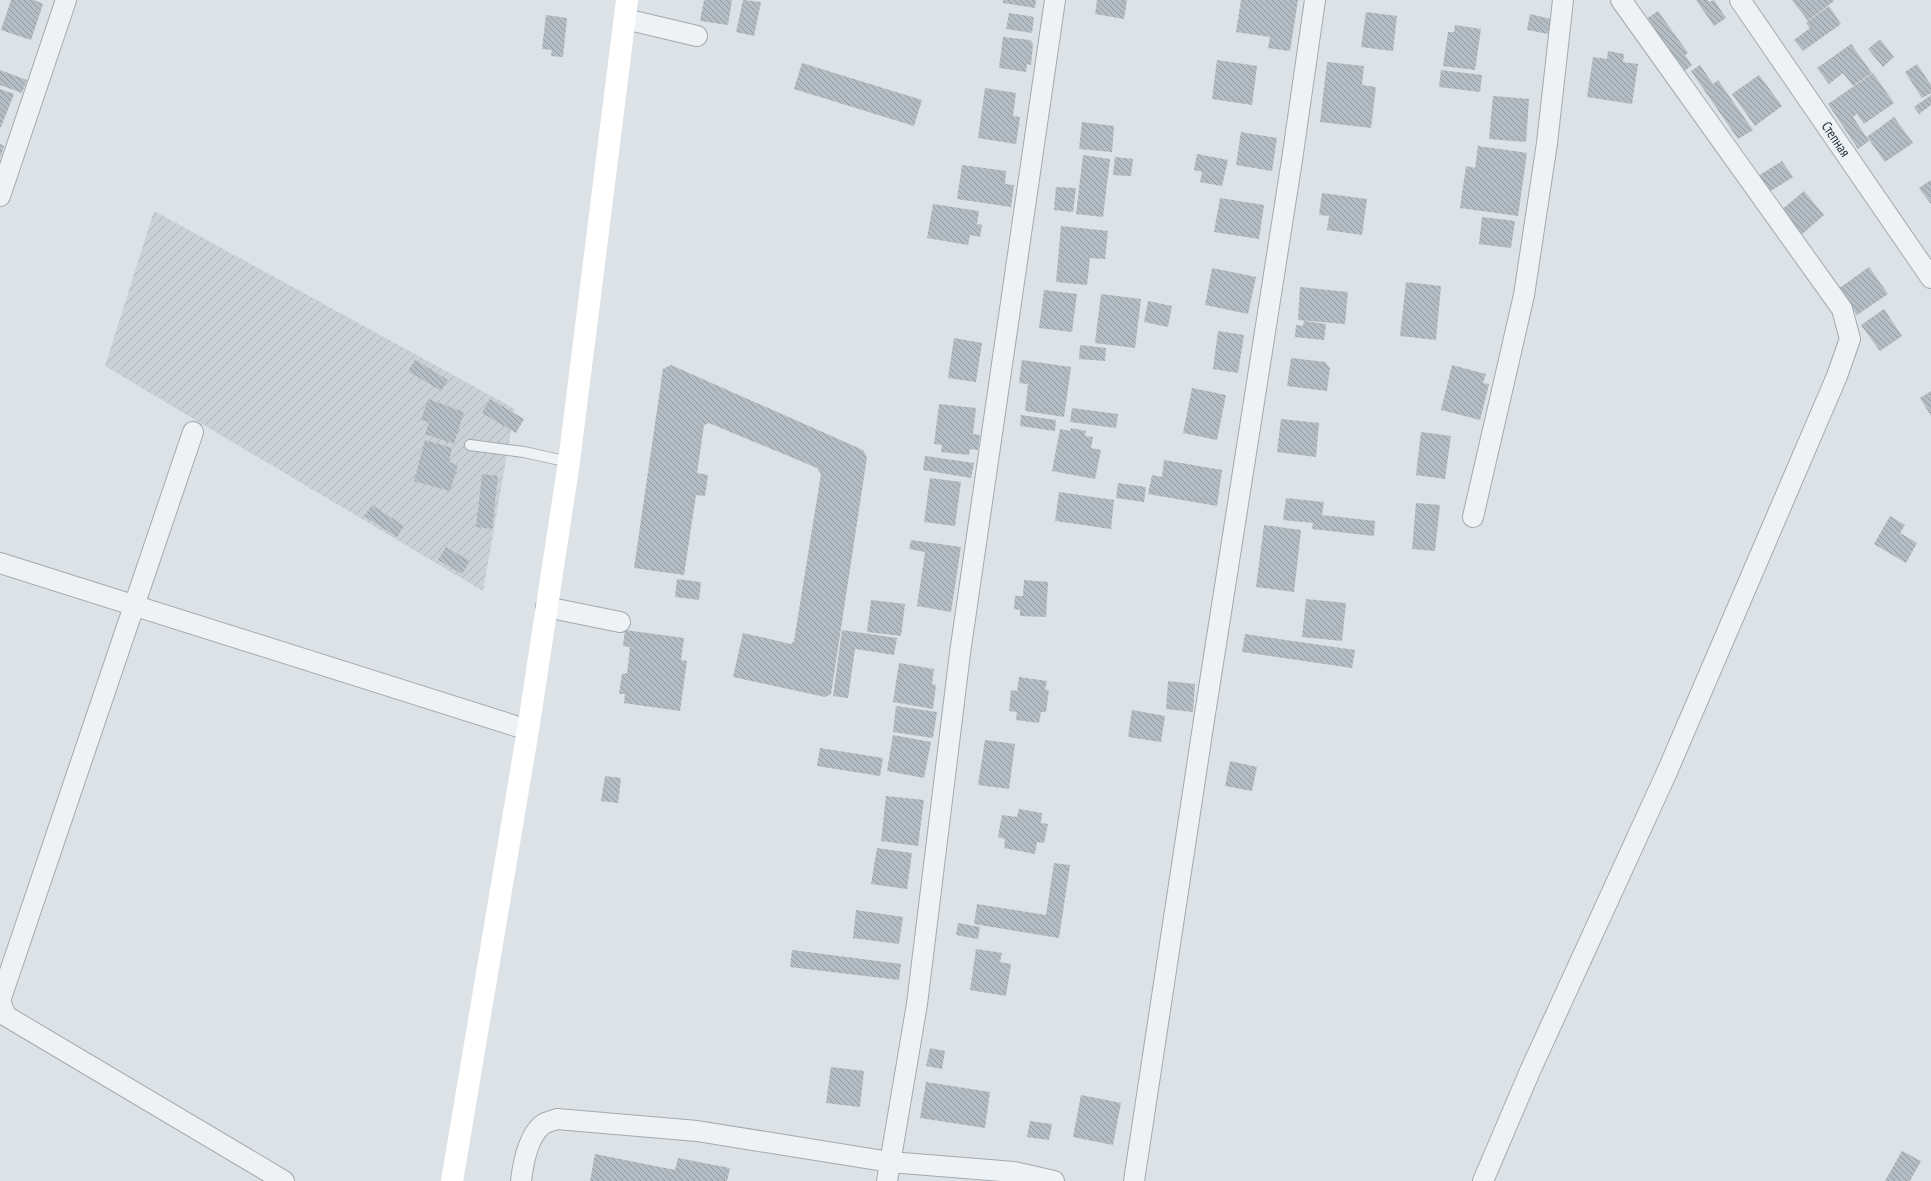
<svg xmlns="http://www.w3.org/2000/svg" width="1931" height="1181" font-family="'PT Sans Narrow',sans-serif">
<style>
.industrial{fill:url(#industrial-furrows)}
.building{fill:url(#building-back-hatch)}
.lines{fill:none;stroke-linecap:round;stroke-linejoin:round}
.lane-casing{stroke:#a2aab0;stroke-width:12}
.street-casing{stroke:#a2aab0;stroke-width:22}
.lane{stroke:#eff2f5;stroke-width:10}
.street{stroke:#eff2f5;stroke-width:20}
.secondary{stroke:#fff;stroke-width:22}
.labels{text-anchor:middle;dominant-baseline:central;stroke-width:4;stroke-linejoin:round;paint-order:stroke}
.street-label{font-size:14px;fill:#26333c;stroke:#ebf1f4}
</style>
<defs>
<pattern id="industrial-furrows" width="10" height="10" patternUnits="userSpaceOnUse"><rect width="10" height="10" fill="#cad2d8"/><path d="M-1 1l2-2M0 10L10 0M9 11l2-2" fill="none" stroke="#adb5ba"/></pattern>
<pattern id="building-back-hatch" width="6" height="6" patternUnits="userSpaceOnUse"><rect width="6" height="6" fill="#b3bdc3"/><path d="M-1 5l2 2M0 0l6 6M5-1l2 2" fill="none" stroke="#919aa0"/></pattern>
</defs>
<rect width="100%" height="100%" fill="#dce2e6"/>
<path class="industrial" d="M154,211l361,198 -32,182 -378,-225z"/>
<path class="building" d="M11,0h23l9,4 -12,36 -30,-10z
M704,0h28l-4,25 -28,-4z
M743,0l18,2 -7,34 -18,-4z
M1003,0h33l-1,8 -32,-5z
M1097,0h30l-3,19 -29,-5z
M1241,0h57l-8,51 -22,-3 2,-11 -34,-5z
M1696,0h12l1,2 5,-2 12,18 -12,8z
M1792,0h41l1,1 -26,20z
M1829,6l12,18 -38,27 -9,-11 16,-12 -4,-5z
M1658,11l30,42 -3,2 7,10 -9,7 -37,-53z
M1366,12l31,4 -4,35 -32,-4z
M1009,13l25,4 -2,16 -26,-4z
M1530,14l21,5 -3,15 -21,-4z
M546,15l21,3 -4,39 -12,-1 1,-6 -10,-1z
M1455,25l26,4 -6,41 -32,-4 5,-34h6z
M1003,37l27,3 3,4 -2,21 -4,-1 -1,8 -27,-4z
M1880,39l14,18 -11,10 -15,-18z
M1851,44l21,29 -19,13 -10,-13 -14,11 -12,-16z
M1608,51l16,3 -1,8 15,2 -6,40 -45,-7 6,-40 14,2z
M1217,60l40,6 -5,39 -40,-6z
M1327,62l37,4 -2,19 14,2 -5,41 -51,-6z
M802,63l120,37 -8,26 -120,-37z
M1917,64l14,21v8l-9,5 -17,-26z
M1700,65l13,19 5,-4 35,50 -15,9 -47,-68z
M0,70l27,10 -5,13 -22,-8z
M1441,70l41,5 -2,17 -41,-5z
M1873,73l21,30 -30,21 -7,-10 -4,3 16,24 -11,8 -30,-45z
M1759,75l23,31 -27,20 -23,-32z
M985,88l31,5 -3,23 7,1 -4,27 -38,-6z
M0,89l14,5 -13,33h-1z
M1931,95v10l-12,9 -5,-7z
M1493,96l36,3 -3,43 -37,-3z
M1894,117l19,26 -28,19 -18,-25z
M1082,122l32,4 -2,26 -33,-3z
M1241,132l36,6 -5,33 -36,-6z
M0,144l4,2 -4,12z
M1478,146l49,7 -9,63 -58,-8 6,-42 9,2z
M1197,154l31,6 -6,26 -22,-4 2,-10 -8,-2z
M1083,155l27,4 -7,58 -27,-3z
M1115,157l18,2 -2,17 -18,-1z
M1782,161l11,16 -24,15 -11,-16z
M962,165l44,6 -1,13 9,1 -3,22 -54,-8z
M1931,180v24l-12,-16z
M1056,187l20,1 -3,24 -19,-2z
M1804,191l20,24 -24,21 -21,-24z
M1322,193l45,6 -5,36 -35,-5 2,-14 -10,-1z
M1220,198l44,7 -5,34 -45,-7z
M933,204l46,7 -2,13 5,1 -2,12 -10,-2 -2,10 -41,-7z
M1482,217l33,4 -4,27 -32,-4z
M1061,226l47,5 -3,28 -15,-1 -3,27 -31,-3z
M1869,267l19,27 -31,21 -19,-26z
M1212,268l44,9 -8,37 -43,-9z
M1406,282l35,4 -5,54 -36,-4z
M1300,287l48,5 -3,32 -47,-4z
M1044,290l33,4 -5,38 -33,-4z
M1101,294l40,5 -6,49 -40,-5z
M1148,301l24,5 -4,21 -24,-5z
M1884,309l18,27 -22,15 -19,-26z
M1304,321l22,3 -2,16 -29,-3 1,-12 7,1z
M1218,331l26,4 -6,38 -25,-4z
M954,338l28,5 -6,39 -28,-4z
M1080,345l26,3 -1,13 -26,-2z
M1291,358l34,4 5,6 -3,23 -40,-5z
M415,360l33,20 -7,11 -33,-20z
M1022,360l49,7 -7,50 -39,-6 3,-27 -9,-1z
M671,365l192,85 4,7 -36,237 -6,3 -92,-20 10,-44 48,11 3,-3 27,-167 -4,-6 -108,-45 -5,2 -7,48 11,2 -3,21 -9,-1 -12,80 -50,-7 29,-199z
M1452,365l34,9 -3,9 6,1 -9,36 -39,-10z
M1192,388l34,7 -9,45 -34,-7z
M1931,391v25l-11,-18z
M428,399l36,13 -10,32 -29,-10 4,-12 -8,-2z
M490,399l34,20 -8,14 -34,-20z
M939,404l37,4 -3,26 7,1 -2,15 -8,-1 -1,6 -28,-3 1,-7 -8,-1z
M1072,408l46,6 -2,14 -46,-6z
M1021,415l35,5 -1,11 -35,-5z
M1281,419l38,4 -3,34 -39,-5z
M1071,428l15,3 -1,5 8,1 -2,11 10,2 -6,29 -43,-8 8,-42 10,2z
M1421,432l30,4 -6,43 -29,-4z
M425,440l27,8 -3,14 9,3 -8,26 -36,-10z
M925,456l49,7 -3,15 -48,-8z
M1164,460l58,10 -5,36 -69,-12 4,-19 10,2z
M482,474l16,2 -6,53 -16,-2z
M930,478l31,4 -6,44 -31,-4z
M1118,483l28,4 -2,15 -28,-4z
M1059,492l55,8 -3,29 -56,-8z
M1286,498l38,4 -2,13 53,6 -1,15 -62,-7 1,-6 -30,-3z
M1416,503l24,2 -5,46 -23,-2z
M372,505l32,21 -7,11 -33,-21z
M1890,516l15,9 -5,8 17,10 -11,20 -32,-19z
M1264,525l37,5 -7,62 -38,-5z
M911,540l50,7 -10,65 -34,-6 8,-54 -16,-3z
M446,547l24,14 -8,13 -24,-14z
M677,579l24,3 -2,18 -24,-3z
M1024,580l24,2 -2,35 -26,-1v-6l-6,-1 1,-13h8z
M1306,599l40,4 -4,38 -40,-4z
M871,600l34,4 -4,32 -34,-4z
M625,630l59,8 -3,22 6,1 -7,50 -56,-8 1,-9h-6l3,-20 5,-1 3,-26 -7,-1z
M842,630l55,8 -3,17 -39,-6 -7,49 -15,-2z
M1245,634l110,16 -3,18 -110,-16z
M899,663l35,6 -2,15 4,1 -3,24 -40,-7z
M1019,677l28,4 -2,9h4l-3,22h-5l-2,11 -23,-3 1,-8 -8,-1 2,-21 6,1z
M1168,681l27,3 -2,28 -27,-3z
M896,706l41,6 -4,26 -40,-6z
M1132,710l33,6 -4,26 -33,-5z
M893,735l38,7 -7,36 -37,-7z
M985,740l30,4 -6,45 -31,-4z
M820,748l63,10 -3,18 -63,-10z
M1230,761l27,6 -5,24 -27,-5z
M605,776l16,2 -3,25 -17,-2z
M886,796l38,4 -6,46 -37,-5z
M1019,809l23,4 -1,10 7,1 -4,19 -7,-1 -2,12 -31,-6 1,-9 -7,-2 4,-22 15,2z
M877,848l35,5 -5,36 -36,-5z
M1054,863l16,2 -11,73 -85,-14 3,-20 69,11z
M856,910l47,7 -4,27 -46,-6z
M958,923l22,4 -2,12 -22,-4z
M976,949l26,4 -2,9 11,2 -5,32 -36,-6z
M792,950l109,14 -2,16 -109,-13z
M930,1048l15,3 -3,18 -16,-3z
M831,1067l33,4 -4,36 -34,-4z
M926,1082l64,10 -5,36 -65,-10z
M1081,1095l40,8 -8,42 -40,-8z
M1030,1121l22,3 -3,16 -22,-3z
M1902,1151l19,10 -11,20h-25z
M595,1154l80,16 3,-12 52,10 -3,13h-137z"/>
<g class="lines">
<g class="lane-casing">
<path id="lane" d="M470,445l54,7 45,10"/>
</g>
<g class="street-casing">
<path id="street" d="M1740,0l191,278
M625,19l72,17
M0,196l66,-196
M193,432l-193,569 6,15 278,165
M1473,517l51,-222 23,-152 16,-143
M0,563l528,167
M546,607l74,15
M521,1181c2,-17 7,-44 21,-56 4,-3 10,-4 15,-6l140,12 193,31 124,10 40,9
M887,1181l30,-177 43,-351 95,-653
M1134,1181l70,-461 88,-560 23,-160
M1483,1181l47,-110 137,-299 170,-396 13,-37 -8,-30 -221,-309"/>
</g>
<use href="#lane" class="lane"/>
<use href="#street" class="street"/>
<path class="secondary" d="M452,1181l76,-451 41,-268 58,-462"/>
</g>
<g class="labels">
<g class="street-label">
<text transform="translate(1836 139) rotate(56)">Степная</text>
</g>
</g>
</svg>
